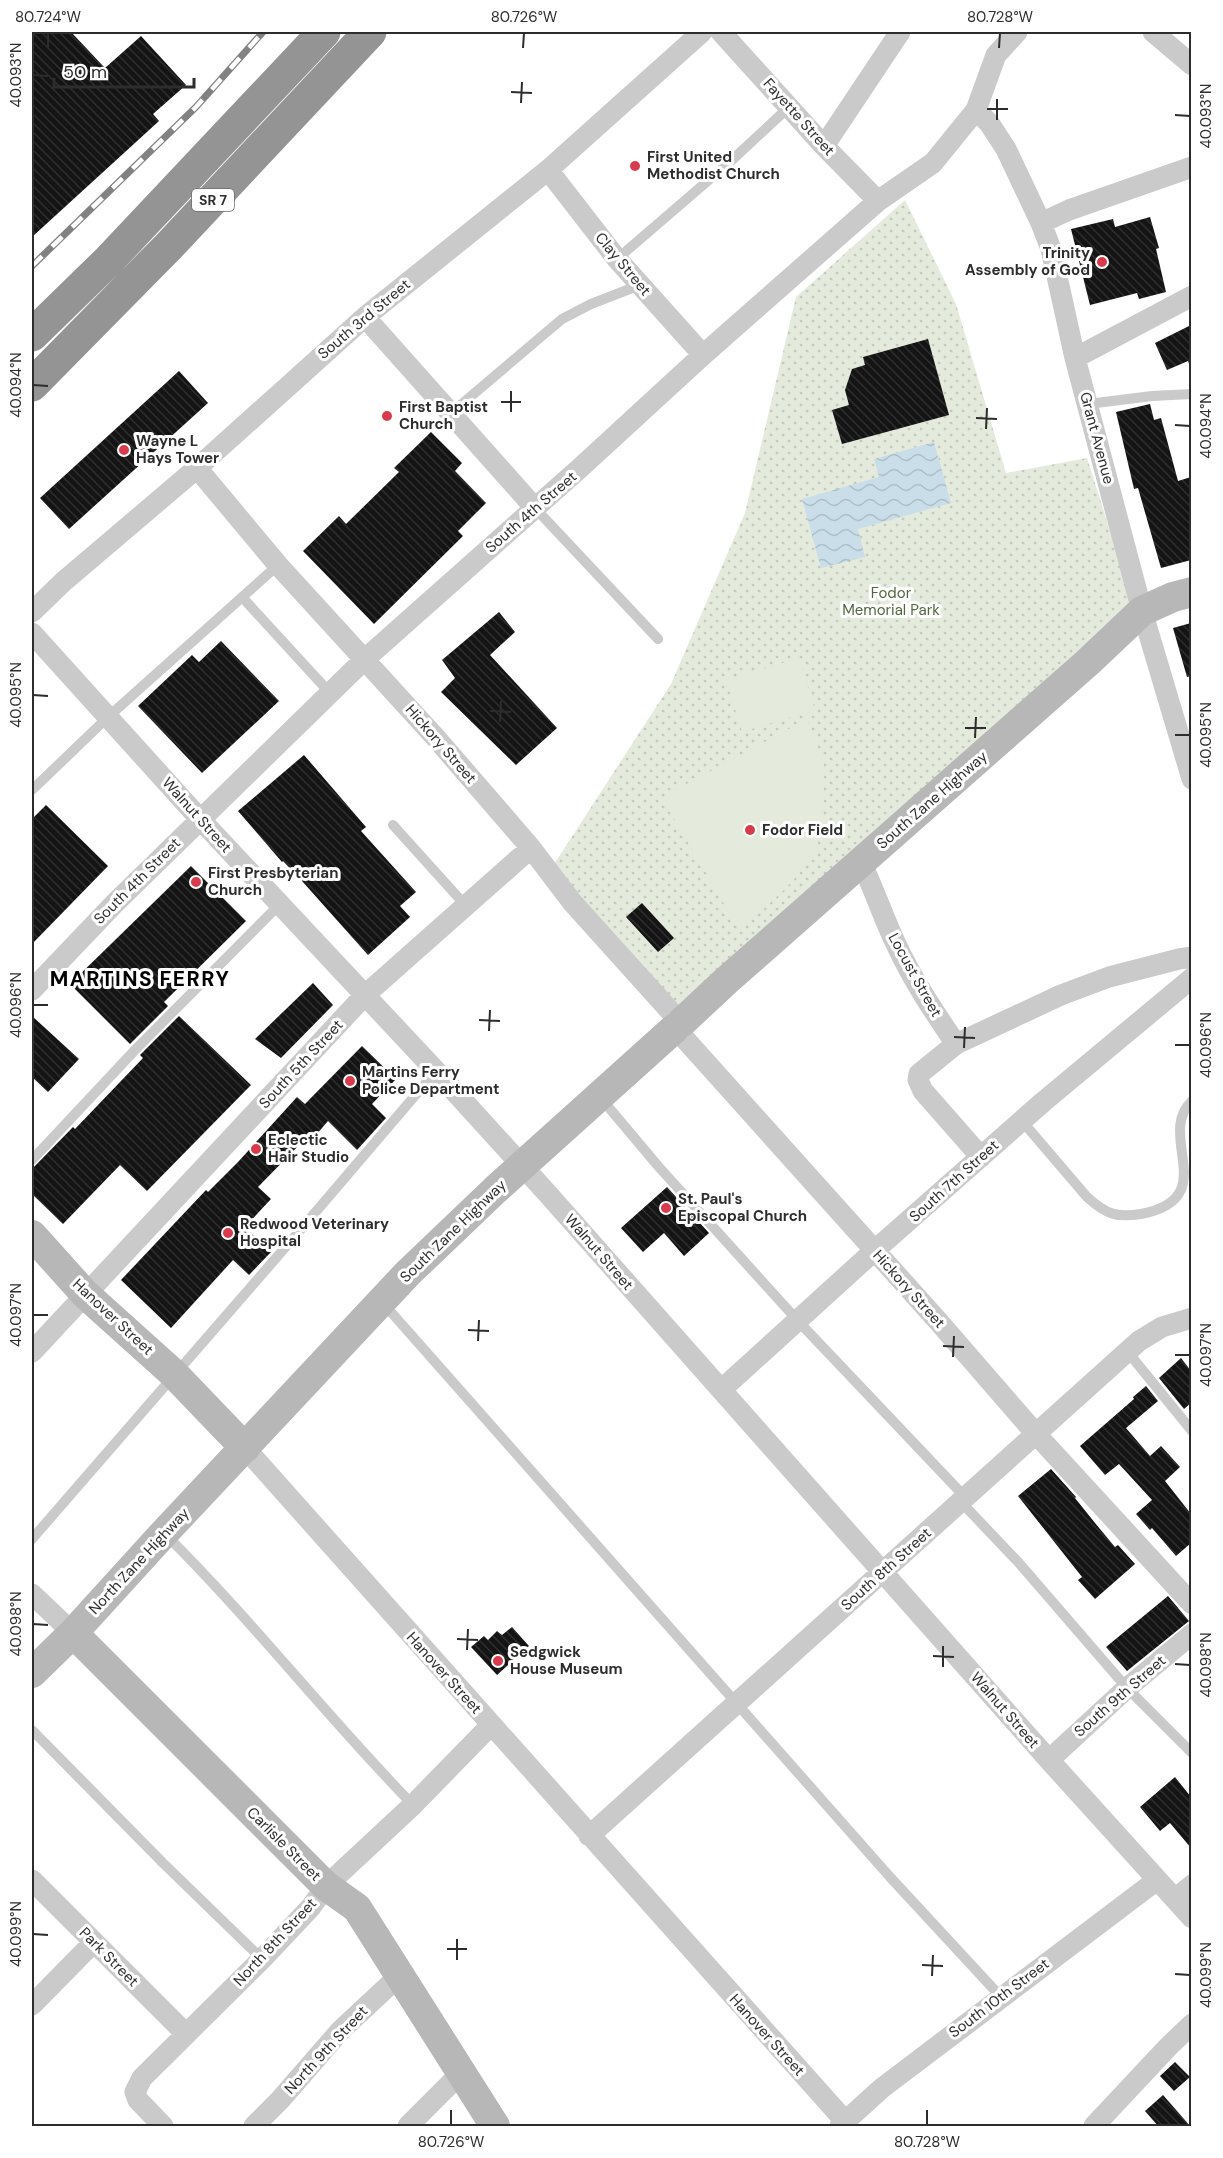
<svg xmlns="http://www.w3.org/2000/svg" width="1223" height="2158" font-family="'DM Sans',sans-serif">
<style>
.grass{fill:url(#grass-dots)}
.garden{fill:#e4eadc}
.water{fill:url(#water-waves)}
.building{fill:url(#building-back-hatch)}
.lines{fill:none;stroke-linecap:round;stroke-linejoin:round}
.lane{stroke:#cacaca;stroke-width:10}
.street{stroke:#cacaca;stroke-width:21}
.secondary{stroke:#b7b7b7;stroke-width:30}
.highway{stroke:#949494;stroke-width:33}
.rail-casing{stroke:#828282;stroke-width:7}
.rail{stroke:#fff;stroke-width:4.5;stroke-dasharray:14;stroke-linecap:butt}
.ticks{fill:none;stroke:#2d2d2d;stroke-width:2}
.poi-dot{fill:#d83b4d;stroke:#fff;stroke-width:2}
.labels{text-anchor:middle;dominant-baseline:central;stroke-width:6;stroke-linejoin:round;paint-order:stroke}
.shield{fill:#fff;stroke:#6c6c6c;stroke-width:1.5}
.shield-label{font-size:14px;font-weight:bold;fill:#2d2d2d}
.street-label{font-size:15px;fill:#2d2d2d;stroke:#fff}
.poi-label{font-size:15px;font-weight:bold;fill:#2d2d2d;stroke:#fff;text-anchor:start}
.park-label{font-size:15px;fill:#52663e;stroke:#fff}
.district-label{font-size:21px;font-weight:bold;letter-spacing:1.5px;fill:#000;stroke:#fff}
.neatline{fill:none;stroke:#2d2d2d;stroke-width:2}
.ticks-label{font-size:15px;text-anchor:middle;fill:#2d2d2d}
</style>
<defs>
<pattern id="grass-dots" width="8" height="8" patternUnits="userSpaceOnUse" patternTransform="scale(1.5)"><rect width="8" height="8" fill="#e4eadc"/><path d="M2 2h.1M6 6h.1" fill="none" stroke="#c4c9bd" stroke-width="1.8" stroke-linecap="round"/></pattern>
<pattern id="water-waves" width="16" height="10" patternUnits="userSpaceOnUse" patternTransform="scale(1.5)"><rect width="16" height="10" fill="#c9dee9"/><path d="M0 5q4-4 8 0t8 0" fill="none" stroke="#adbfc8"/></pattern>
<pattern id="building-back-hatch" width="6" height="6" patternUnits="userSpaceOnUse" patternTransform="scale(1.5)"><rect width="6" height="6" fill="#141414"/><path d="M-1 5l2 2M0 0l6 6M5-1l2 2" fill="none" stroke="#2e2e2e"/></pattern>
</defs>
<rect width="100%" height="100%" fill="#fff"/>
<path class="grass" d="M905,200l51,104 50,169 81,-15 50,158 -462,400 -126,-144 122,-188 74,-171 51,-216z"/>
<path class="garden" d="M799,658l16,52 -73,22 -16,-52z
M807,719l17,45v40l-8,51 -30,33 -46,43 -74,-126 2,-11z"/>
<path class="water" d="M934,442l17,61 -93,26 7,28 -44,11 -19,-69 77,-22 -5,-18z"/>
<path class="building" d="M32,32h39l34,36 36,-32 45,49 -33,29 6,7 -127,116z
M1150,217l9,31 -3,1 10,43 -27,7 -2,-6 -47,12 -19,-76 42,-10 2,8z
M1191,325v44l-3,-8 -21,9 -12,-27z
M928,339l21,76 -107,29 -10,-34 17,-5 -4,-15 7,-21 13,-4 -2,-8z
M179,371l29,32 -139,126 -29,-31z
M1150,404l4,16 7,-2 17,63 13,-4v83l-30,8 -23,-80 -4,1 -18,-77z
M431,432l31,31 -7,8 31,32 -28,28 5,5 -89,88 -71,-73 36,-35 7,8 53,-52 -5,-4z
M499,612l16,20 -25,23 67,73 -41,37 -75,-73 14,-14 -13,-18z
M1191,623v53l-4,1 -14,-49z
M221,641l58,60 -77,72 -64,-67 54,-51 7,7z
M304,755l62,72 -5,4 55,61 -16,14 10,11 -42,38 -66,-74 -19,-20 -1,1 -44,-51z
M46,805l62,61 -76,78v-125z
M191,866l55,55 -82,81 4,4 -38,38 -60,-60z
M642,903l32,35 -16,14 -32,-35z
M313,983l20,22 -52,53 -26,-19z
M32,1016l47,43 -31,33 -16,-15z
M179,1016l72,69 -104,106 -27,-26 -57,59 -31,-30v-25l41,-42 2,2 68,-71 -3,-3z
M362,1046l34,33 -24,25 14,14 -29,32 -29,-29 -18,21 -4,-4 -48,49 13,12 -26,28 26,25 -22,23 -16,-15 -62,68 -50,-48 85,-90 2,2 30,-30 59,-65 8,7z
M667,1187l42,46 -25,23 -20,-23 -21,19 -22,-24z
M1181,1358l10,13v32l-7,6 -25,-31z
M1146,1386l12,15 -32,27 24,28 11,-10 19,21 -15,14 26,33v29l-15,13 -24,-28 -2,2 -14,-16 16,-14 -33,-36 -14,11 -25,-29 54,-47 -1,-2z
M1051,1469l25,28 -1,1 20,25 20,24 3,-2 17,19 -40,35 -17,-19 4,-3 -64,-81z
M1168,1596l21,25 -62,50 -21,-24z
M512,1627l17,19 -32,29 -26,-28 13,-11 4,4 9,-9 5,4z
M1175,1777l16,20v51l-21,-25 -10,8 -20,-24z
M1175,2062l15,15 -16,14 -14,-15z
M1163,2095l28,32h-32l-14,-16z"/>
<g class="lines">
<path class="lane" d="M617,259l115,-99 57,-53
M1088,404l64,-8 40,-2
M450,414l112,-95 29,-15 49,-19
M534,507l124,132
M242,597l88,96
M32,790l76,-73 170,-152
M393,825l73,81
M600,1097l58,69 140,155 168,177
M1022,1121l65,76c19,17 29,21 54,17 82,-16 14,-79 51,-113
M32,1160l103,-110 145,-146
M383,1303l507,574 111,120
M1127,1351l65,80
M961,1502l58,61 108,125 65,65
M164,1533c88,87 163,184 249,272
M32,1539l264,-304 140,-164
M32,1730l131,133 99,96"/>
<path class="street" d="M721,32l103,114 54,55
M1153,32l39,33
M976,110l13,13 17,26 35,74 10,26 24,109 67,253 50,168
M824,146l76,-114
M548,170l69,89 86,96
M1041,223l28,-13 123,-43
M365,317l169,190
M1075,358l117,-62
M197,468l81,97 158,173 95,110 41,54 109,121 -6,5 263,293 98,113 156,170
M32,612l31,-30 134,-114 168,-151 183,-147 154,-138
M32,633l168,186 236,252 111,122 502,567 143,158
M861,862c13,27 22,55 35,82 16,35 38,68 60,100
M32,990l82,-86 251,-245 215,-191 123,-113 175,-154 55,-38 43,-53 20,-55 21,-23
M981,1157l-58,-66 -5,-11 1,-6 37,-30 105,-49 48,-18 70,-18 13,-2
M32,1352l333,-357 166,-147
M721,1390l153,-139 169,-149 149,-124
M245,1448l600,673
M32,1594l41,39
M1049,1760l78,-72 65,-54
M589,1836l550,-495 23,-14 30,-9
M32,1880l154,154
M1175,1899l17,-14
M32,2005l62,-63
M163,2126l-25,-26 -3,-8 7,-14 120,-119 49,-52 15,-21 87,-81 78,-80
M254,2126l26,-26 60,-69 60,-56
M408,2126l53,-53
M840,2126l42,-38 275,-208
M1094,2126l74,-79 24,-23"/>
<path class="secondary" d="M681,1023l46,-43 360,-317 55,-52 31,-14 19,-5
M32,1235l53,59 89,80 71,74
M73,1633l253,253 31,22 138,218
M32,1673l41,-40 91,-100 244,-260 87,-83 180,-162"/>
<path class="highway" d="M32,335l76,-74 216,-229
M32,385l137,-139 201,-214"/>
<g class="rail-casing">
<path id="rail" d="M32,266l164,-159 67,-75"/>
</g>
<use href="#rail" class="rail"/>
</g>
<path class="ticks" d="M48,48v-15M523,48l1,-15M999,48l1,-15M33,75l15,1M511,92l21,1M521,103l1,-21M987,109h21M1175,115l15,1M997,120v-21M33,385l15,1M501,402h20M511,412v-21M976,418l21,1M1175,425l15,1M986,429l1,-21M33,695l15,1M490,711l21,1M500,722l1,-21M965,728h21M1175,735h15M975,738l1,-21M33,1005h15M479,1020l21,1M489,1031l1,-21M954,1037l21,1M1175,1045h15M964,1048l1,-21M33,1315h15M468,1330l21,1M478,1341l1,-21M943,1346l21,1M1175,1355h15M953,1357l1,-21M33,1624l15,1M457,1639l21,1M467,1650l1,-21M933,1656l21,1M1175,1664l15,1M943,1667v-21M33,1934l15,1M447,1949h20M457,1960v-21M922,1965l21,1M1175,1974l15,1M932,1976l1,-21M451,2125v-15M927,2125v-15"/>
<g class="poi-dot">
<circle cx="635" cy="166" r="6"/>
<circle cx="1102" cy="262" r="6"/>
<circle cx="387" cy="416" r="6"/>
<circle cx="124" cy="450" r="6"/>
<circle cx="750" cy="830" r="6"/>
<circle cx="196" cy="882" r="6"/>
<circle cx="350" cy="1081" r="6"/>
<circle cx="256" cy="1149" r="6"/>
<circle cx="666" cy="1208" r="6"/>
<circle cx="228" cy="1233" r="6"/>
<circle cx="498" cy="1661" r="6"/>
</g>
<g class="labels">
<rect class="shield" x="192" y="189" width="42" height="22" rx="4.5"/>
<g class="shield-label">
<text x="213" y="200">SR 7</text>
</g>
<g class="street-label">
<text transform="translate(799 117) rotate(48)">Fayette Street</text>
<text transform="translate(623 264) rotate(50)">Clay Street</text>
<text transform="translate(364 319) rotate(-40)">South 3rd Street</text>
<text transform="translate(1097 438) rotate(75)">Grant Avenue</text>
<text transform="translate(531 512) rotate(-41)">South 4th Street</text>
<text transform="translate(441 744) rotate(49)">Hickory Street</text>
<text transform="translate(932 800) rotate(-41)">South Zane Highway</text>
<text transform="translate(197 815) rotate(48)">Walnut Street</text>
<text transform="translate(137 881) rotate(-45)">South 4th Street</text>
<text transform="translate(915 975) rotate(61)">Locust Street</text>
<text transform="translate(301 1064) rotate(-47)">South 5th Street</text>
<text transform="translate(954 1181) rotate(-42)">South 7th Street</text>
<text transform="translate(453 1231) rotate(-44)">South Zane Highway</text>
<text transform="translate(599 1252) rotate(49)">Walnut Street</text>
<text transform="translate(909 1289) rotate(48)">Hickory Street</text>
<text transform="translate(113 1317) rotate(43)">Hanover Street</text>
<text transform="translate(139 1561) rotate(-47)">North Zane Highway</text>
<text transform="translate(886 1569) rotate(-42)">South 8th Street</text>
<text transform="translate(444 1673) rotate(48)">Hanover Street</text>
<text transform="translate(1120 1696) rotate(-41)">South 9th Street</text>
<text transform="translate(1005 1710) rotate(49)">Walnut Street</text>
<text transform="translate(284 1844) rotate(45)">Carlisle Street</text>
<text transform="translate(275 1942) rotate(-47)">North 8th Street</text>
<text transform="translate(109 1957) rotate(45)">Park Street</text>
<text transform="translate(999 1998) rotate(-37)">South 10th Street</text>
<text transform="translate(767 2035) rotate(48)">Hanover Street</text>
<text transform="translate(326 2050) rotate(-47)">North 9th Street</text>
</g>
<g class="poi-label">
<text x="647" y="157">First United<tspan x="647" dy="17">Methodist Church</tspan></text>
<text x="1090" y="253" text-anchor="end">Trinity<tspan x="1090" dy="17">Assembly of God</tspan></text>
<text x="399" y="407">First Baptist<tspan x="399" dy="17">Church</tspan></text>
<text x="136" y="441">Wayne L<tspan x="136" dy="17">Hays Tower</tspan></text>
<text x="762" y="830">Fodor Field</text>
<text x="208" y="873">First Presbyterian<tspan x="208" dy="17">Church</tspan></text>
<text x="362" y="1072">Martins Ferry<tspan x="362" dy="17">Police Department</tspan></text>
<text x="268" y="1140">Eclectic<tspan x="268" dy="17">Hair Studio</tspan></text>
<text x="678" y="1199">St. Paul's<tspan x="678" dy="17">Episcopal Church</tspan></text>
<text x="240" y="1224">Redwood Veterinary<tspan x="240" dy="17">Hospital</tspan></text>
<text x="510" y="1652">Sedgwick<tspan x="510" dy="17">House Museum</tspan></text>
</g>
<g class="park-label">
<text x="891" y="593">Fodor<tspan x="891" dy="17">Memorial Park</tspan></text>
</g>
<g class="district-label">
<text x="140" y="979">MARTINS FERRY</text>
</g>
</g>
<rect width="1223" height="2158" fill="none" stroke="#ffffff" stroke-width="66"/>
<path d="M54 78v9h140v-9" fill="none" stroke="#2d2d2d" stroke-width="3"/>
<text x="63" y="78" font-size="18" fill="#2d2d2d" stroke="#ffffff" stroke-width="4.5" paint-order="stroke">50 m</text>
<rect x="33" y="33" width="1157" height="2092" class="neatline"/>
<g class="ticks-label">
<text x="48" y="22">80.724°W</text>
<text x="524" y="22">80.726°W</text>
<text x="1000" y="22">80.728°W</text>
<text transform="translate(16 75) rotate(-90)" y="5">40.093°N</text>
<text transform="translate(1206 116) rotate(-90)" y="5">40.093°N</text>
<text transform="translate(16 385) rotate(-90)" y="5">40.094°N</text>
<text transform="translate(1206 426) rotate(-90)" y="5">40.094°N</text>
<text transform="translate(16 695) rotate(-90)" y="5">40.095°N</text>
<text transform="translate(1206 735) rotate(-90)" y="5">40.095°N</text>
<text transform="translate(16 1005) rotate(-90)" y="5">40.096°N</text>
<text transform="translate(1206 1045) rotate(-90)" y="5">40.096°N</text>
<text transform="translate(16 1315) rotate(-90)" y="5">40.097°N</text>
<text transform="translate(1206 1355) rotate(-90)" y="5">40.097°N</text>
<text transform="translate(16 1624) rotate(-90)" y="5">40.098°N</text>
<text transform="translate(1206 1665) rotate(-90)" y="5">40.098°N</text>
<text transform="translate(16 1934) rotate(-90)" y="5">40.099°N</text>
<text transform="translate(1206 1975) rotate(-90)" y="5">40.099°N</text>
<text x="451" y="2147">80.726°W</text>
<text x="927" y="2147">80.728°W</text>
</g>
</svg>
